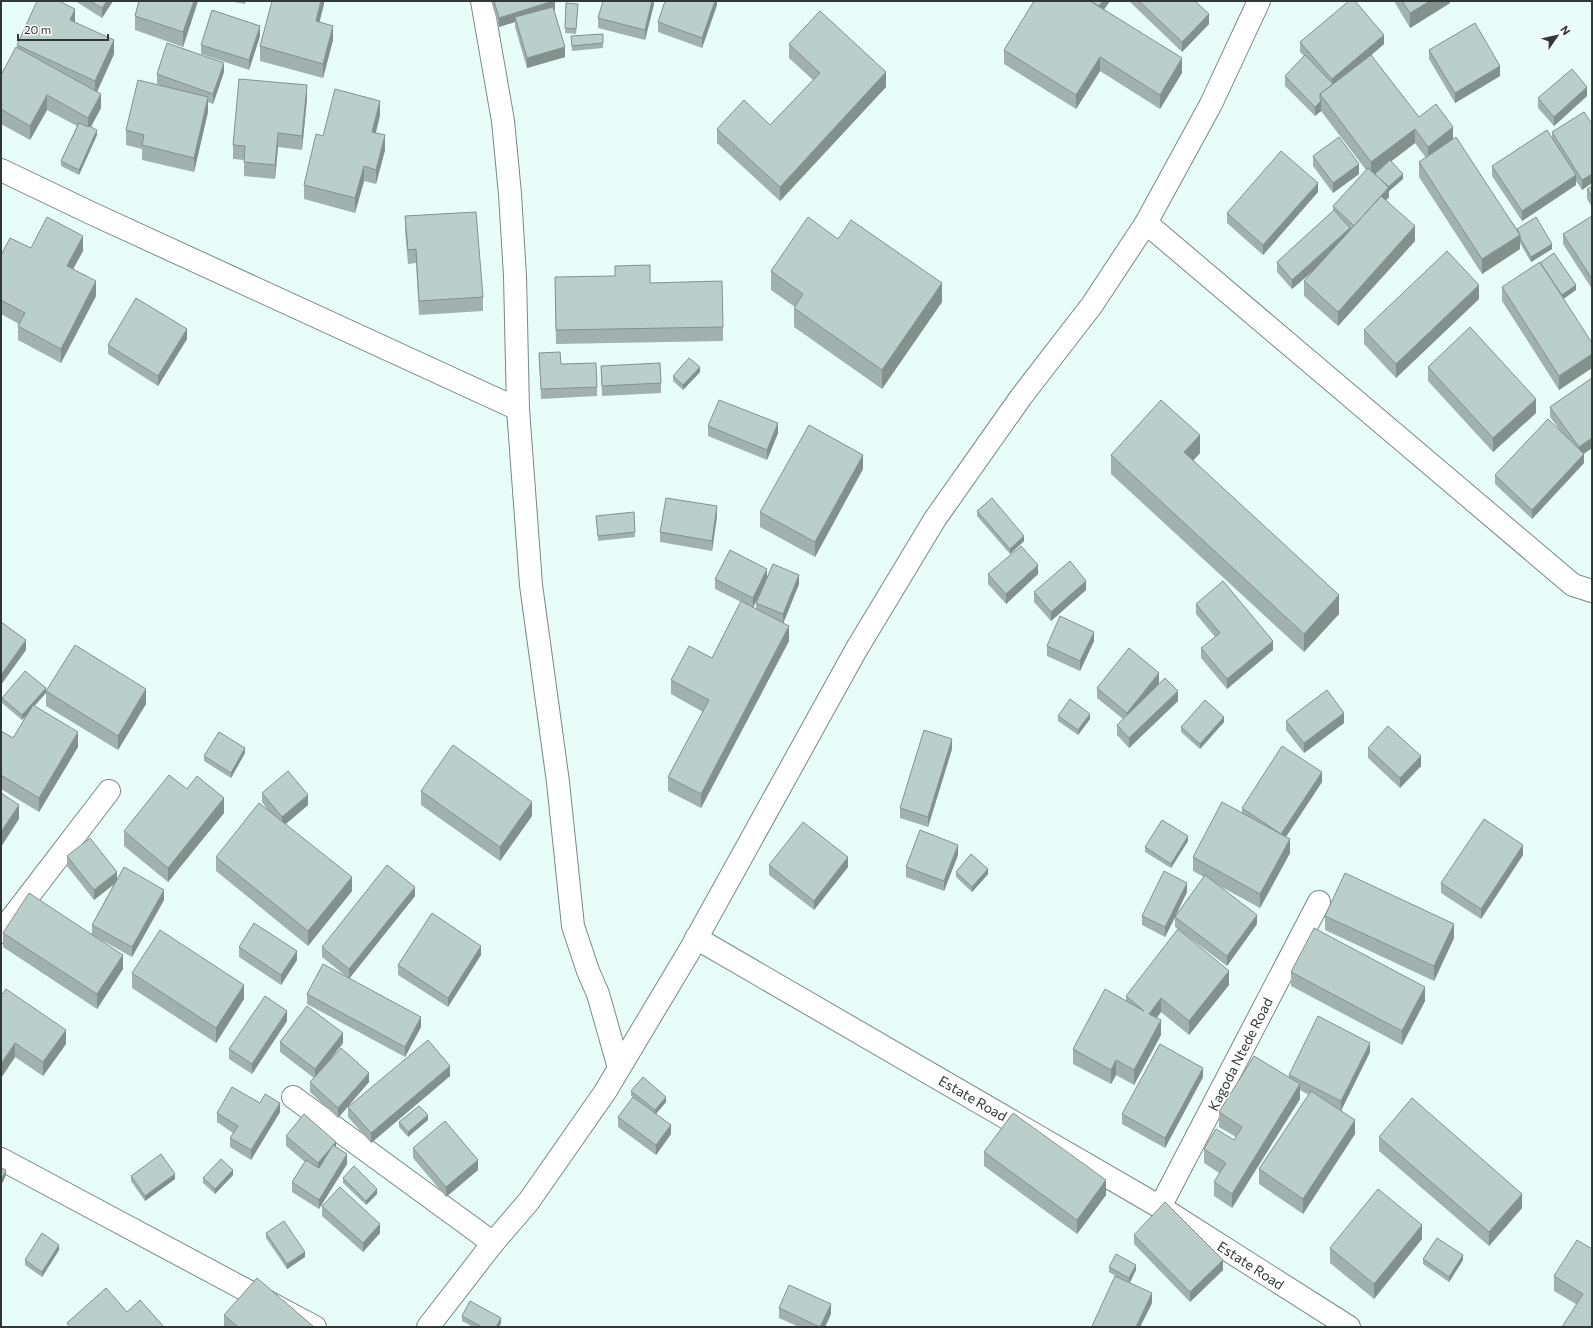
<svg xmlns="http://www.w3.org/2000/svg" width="1593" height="1328" font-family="Commissioner,sans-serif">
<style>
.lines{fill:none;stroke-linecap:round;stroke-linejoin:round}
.minor-casing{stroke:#778985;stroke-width:24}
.tertiary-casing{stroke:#778985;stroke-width:24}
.minor{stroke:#fff;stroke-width:22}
.tertiary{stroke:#fff;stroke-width:22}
.wall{fill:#a1b2ae;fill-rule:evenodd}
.shaded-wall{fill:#83918d}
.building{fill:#bbcfca;stroke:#83918d}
.labels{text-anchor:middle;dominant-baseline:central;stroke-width:3;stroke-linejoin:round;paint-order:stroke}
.street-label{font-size:14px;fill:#313937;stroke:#fff}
</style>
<rect width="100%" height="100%" fill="#e8fdf8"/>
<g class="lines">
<g class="minor-casing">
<path id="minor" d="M482,1l21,120 7,73 5,82 3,133 13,176 27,197 15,144 15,45 10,23 21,74
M1,170l92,44 425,195
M1146,223l427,362 19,6
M1,932l108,-141
M696,938l464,269 189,120
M293,1097l200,146
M1,1159l314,168
M1160,1207l159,-305"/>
</g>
<g class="tertiary-casing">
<path id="tertiary" d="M428,1327l65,-84 36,-42 76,-109 85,-142 166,-300 79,-131 86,-122 71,-92 54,-82 65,-119 48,-103"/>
</g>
<use href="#minor" class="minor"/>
<use href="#tertiary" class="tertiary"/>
</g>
<path class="wall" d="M75,1h38l-11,17z
M139,1h59l-15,46 -48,-17v-14z
M229,1h17l-1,3z
M324,1v3l-5,18 14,18 -10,38 -63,-17v-15z
M491,1h64v9h-1l11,47 -38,11 -12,-41v-5l-16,5z
M654,1v3l-9,36 -47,-12v-10z
M717,1v4l-15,43 -44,-16v-10z
M1110,1l-6,9 78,63 -22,36 -60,-38 -24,38 -72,-45v-14z
M1129,1h66l14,23 -27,28z
M1394,1h56v2l-40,25z
M566,3l12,6 -2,25 -11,-1z
M603,34v14l-31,3 -1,-15z
M260,36l-11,34 -48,-16v-9z
M1300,42l84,2 -13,11 48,62 34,22 64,90 35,20 -21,13 -11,-19v6l-38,25 -63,-97v-15l7,-4 -11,-15 -24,18 12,18 -14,12v6l-3,3 29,41 -77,85 -34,-30v-15l13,-13 -25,21 -15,-17v-10l56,-51v-5l33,-36 -45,-59 -6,5 -30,-30v-10l19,-20 -4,-4z
M789,44l97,43 -106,114 -63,-58v-14l53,-4 43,-45 -24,-22z
M17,45l97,9 -17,38 4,16 -10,19 6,8 -18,40 -18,-9v-5l16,-35 -30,-16 -17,30 -29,-16v-49l16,-27z
M1429,50l71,26 -45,27 -26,-44z
M224,72l-11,32 -5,-2v10l-14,60 -52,-12v-11l-16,-4v-15l34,-45 -3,-1v-10z
M1587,96l-33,30 -16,-18v-10z
M307,99l-5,51 -24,-3 -3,32 -31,-3v-16l-11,-1v-14z
M380,115l-4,18 9,17 -9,34 -12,-3 -9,32 -51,-14v-14l19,-49z
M1592,124v59l-10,7 -6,-9v4l-54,36 -30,-45v-10l60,-28v-6z
M1313,156l46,18 -26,19 -20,-27z
M1592,186v21l-5,-8v-10z
M1318,192l-55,63 -36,-32v-10z
M405,216l78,81v14l-64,4 -3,-52 -8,1 -3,-33z
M1592,216v73l-29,-45v-10z
M838,239l104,63 -60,87 -88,-62v-19l1,-1 -24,-17v-19z
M31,248l52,3 -10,18 23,27 -35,67 -43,-23v-14l1,-2 -18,-10v-59z
M650,283l73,44v14l-167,3 -1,-52z
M1502,287l74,3 -13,9 29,44v25l-33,22 -57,-89z
M1479,299l-83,79 -32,-34v-14z
M187,339l-29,47 -50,-32v-9z
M539,353l22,11 36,23v9l-56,3z
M601,366l60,17v10l-59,3z
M1428,367l108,46 -43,39 -65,-71z
M700,372l-17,18 -10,-9v-5z
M1592,378v70l-8,6v9l-52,56 -37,-35v-9l66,-43 -11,-15v-10z
M708,426l70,7 -11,27 -59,-24z
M1200,453l-7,7 146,154 -35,38 -193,-178v-19z
M863,469l-48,88 -55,-30v-15z
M977,511l47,30 -14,13 -33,-38z
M596,516l39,16v5l-37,4z
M717,516l-5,35 -52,-9v-10z
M988,574h50l-32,30 -18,-20z
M767,577l32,7 -16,39 6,18 -88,167 -33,-17v-14l35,-65 -32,-18v-14l41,-22 29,-56 -26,-13v-10zM762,589l-6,14v6l-3,-2z
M1086,590l-35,31 -17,-19v-10z
M1196,604l77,46 -46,39 -26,-31v-10l14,-11 -19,-23z
M1094,641l-14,30 -33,-15v-10z
M1159,683l-5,5 24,13 -49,47 -12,-13v-10l6,-6 -26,-21v-10z
M46,691l100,13 -28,46 -72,-44z
M46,693l-12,13 44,41 -39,65 -38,-23v-58l12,7 13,-22 -4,4 -20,-17v-5z
M1058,716l32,3 -12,16 -20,-14z
M1286,721l58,2 -40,30 -18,-23z
M1224,722l-24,27 -19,-17v-5z
M1368,748l53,18 -21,22 -32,-30z
M952,749l-24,78 -28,-9v-10z
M245,753l-14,25 -27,-17v-5z
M1322,782l-36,55 4,16 -30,55 -44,-24 41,40 -30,42 -52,-39v-9l-10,19 -23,-12v-9l45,-24 -11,23 28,-38 -11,-6v-14l49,-45v-4z
M187,789l37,24 -56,69 -44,-36v-15z
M421,791l111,25 -32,45 -79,-56z
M262,793l46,12 -22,19 66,67 -44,55 -92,-75v-14l51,-48 -5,-7z
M1188,841l-17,27 -26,-16v-5z
M958,855l-14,36 -38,-14v-10z
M1523,855l-42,64 -40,-26v-10z
M67,856l50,23 47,21 -32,57 -36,-20 27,32 -26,40 -94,-62v-14l89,1v-9l22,-41 -20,16 -27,-34z
M769,865l79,2 -34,43 -45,-35z
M956,872l32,2 -16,18 -16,-15z
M415,896l-66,82 72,49 -16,30 -98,-53v-10l40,-17 -25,-20v-10z
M1325,916l129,22 -20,43 -109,-51z
M239,947l58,13 -16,25 -42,-28z
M481,955l-33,52 -50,-32v-10z
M1291,972l134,29 -23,44 -111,-59z
M132,973l112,26 -28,44 -84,-55z
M1229,985l-40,50 -28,-23 -4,6 4,17 -27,50 -18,-10 -5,9 -38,-20v-15l53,-48v-5z
M1,996l65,48 -23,32 -28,-19 -14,21z
M287,1021l-35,53 -23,-15v-10z
M280,1042l63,1 -15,19 41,20 -31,36 -28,-26v-10l4,-4 -34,-26z
M1370,1052l-29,58 14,24 -52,80 -44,-30v-15l50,-74 -9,-5v9l-68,109 -18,-12v-14l5,-9 -15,-10v-14l30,-9 2,-3 -17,-10v-15l70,-34v-3z
M450,1076l-79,67 -23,-26v-10z
M1203,1077l-38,71 -43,-24v-10z
M631,1091l35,11 -10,12 15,20 -15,21 -38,-28v-10l15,-20 -2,-1z
M280,1112l-29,48 -21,-13v-9l3,-5 -16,-11v-9z
M428,1120l-20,17 -9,-10v-5z
M286,1136l50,11 11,17 -28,45 -27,-17v-10l13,-20 -19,-16z
M1379,1137l143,71 -33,38 -110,-95z
M413,1148l65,22 -32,27 -33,-39z
M984,1152l122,43 -29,39 -93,-68z
M233,1175l-18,19 -12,-11v-5z
M131,1176l44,3 -30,22 -14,-20z
M343,1178l34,16 -11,11 -23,-22z
M322,1206l58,27 -17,19 -41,-36z
M266,1233l39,24 -18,12 -21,-31z
M1134,1235l89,35 -33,32 -56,-58z
M1422,1239l-48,60 -44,-36v-15z
M1592,1249v78l-16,-23 -22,-13v-15z
M59,1250l-17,27 -17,-12v-5z
M1423,1259l40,1 -14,22 -26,-18z
M1109,1267l27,3 -6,13 22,20 -12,24h-48v-1l25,-49 -8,-5z
M779,1308l52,6 -6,13h-26l-20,-9z
M224,1315l90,12h-90z
M462,1316l39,7 -2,4h-26l-11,-6z"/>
<path class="shaded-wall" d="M107,1h6l-11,17v-10z
M194,1h4l-15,46v-15z
M321,1h3v3l-8,32v-15z
M553,1h2v9l-38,12 -2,-5v5l-16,5v-9z
M652,1h2v3l-9,36v-10z
M715,1h2v4l-15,43v-10z
M1103,1h7l-12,16v-10z
M1430,1h20v2l-40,25v-15z
M75,9v14l-5,-3z
M1209,14v10l-27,28v-10z
M260,26v10l-11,34v-10z
M333,26v14l-10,38v-14z
M1384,35v9l-52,45v-10z
M114,40v14l-19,42v-15z
M565,47v10l-38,11v-10z
M1100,57v14l-24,38v-14z
M1182,58v15l-22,36v-14z
M224,63v9l-11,32v-10z
M1500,66v10l-45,27v-10z
M886,72v15l-106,114v-14z
M307,85v14l-5,51v-14z
M1587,87v9l-33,30v-9z
M101,94v14l-13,24v-14z
M47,95v15l-17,30v-14z
M208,97v15l-14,60v-14z
M380,101v14l-8,32v-15z
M1321,101v10l-6,5v-9z
M1453,127v15l-25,19v-14z
M1415,129v14l-44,34v-15z
M97,130v5l-18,40v-5z
M278,133v14l-3,32v-14z
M385,135v15l-9,34v-14z
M1359,164v10l-26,19v-10z
M364,166v15l-9,32v-15z
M1403,174v5l-14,12v6l-35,38v-9l34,-38z
M1592,174v9l-10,7v-10z
M1576,175v10l-54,36v-10z
M1318,183v9l-55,63v-10z
M1415,226v15l-77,85v-14z
M1350,228v10l-58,51v-9z
M1520,235v14l-38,25v-15z
M83,236v15l-16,29v-14z
M1552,244v5l-21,13v-5z
M96,281v15l-35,67v-14z
M942,283v19l-60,87v-19z
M1479,285v14l-83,79v-14z
M1576,285v5l-14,10v-5z
M187,329v10l-29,47v-10z
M1592,354v14l-33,22v-14z
M700,367v5l-17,18v-5z
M1536,399v14l-43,39v-14z
M778,423v10l-11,27v-10z
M1200,435v18l-16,18v-19z
M1592,438v10l-13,9v-10z
M1584,454v9l-52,56v-9z
M863,455v14l-48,88v-15z
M717,506v10l-5,35v-10z
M1024,536v5l-14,13v-5z
M1038,565v9l-32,30v-10z
M767,569v10l-14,29v-10z
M799,575v9l-16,40v-10z
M1086,581v9l-35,31v-9z
M1339,595v19l-35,38v-18z
M789,626v15l-88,167v-14z
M1094,632v9l-14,30v-10z
M26,640v10l-25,35v-10z
M1273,641v9l-46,39v-10z
M1159,673v10l-32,40v-10z
M46,688v5l-24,27v-5z
M146,689v15l-28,46v-14z
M1178,691v10l-49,47v-10z
M1344,713v10l-40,30v-10z
M1090,714v5l-12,16v-5z
M1224,717v5l-24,27v-5z
M78,732v15l-39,65v-14z
M952,739v10l-24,78v-10z
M245,748v5l-14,25v-5z
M1421,756v10l-21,22v-10z
M1322,772v10l-41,62v-10z
M308,795v10l-26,22v-10z
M224,798v15l-56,69v-14z
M532,802v14l-32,45v-14z
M19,805v14l-18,28v-15z
M1188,836v5l-17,27v-4z
M1290,839v14l-30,55v-14z
M958,845v10l-14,36v-10z
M1523,845v10l-42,64v-10z
M848,857v10l-34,43v-9z
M988,869v5l-16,18v-5z
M117,872v10l-23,18v-10z
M352,877v14l-44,55v-15z
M1187,883v9l-22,45v-10z
M415,887v9l-66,83v-10z
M164,890v10l-32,57v-10z
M1257,915v9l-30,42v-10z
M1454,924v14l-20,43v-15z
M481,946v9l-33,52v-9z
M297,951v9l-16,25v-10z
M123,955v14l-26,40v-15z
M1229,971v14l-40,50v-14z
M244,985v14l-28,44v-15z
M1425,987v14l-23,44v-14z
M1161,998v14l-12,16v-14z
M287,1011v10l-35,53v-10z
M421,1017v10l-16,30v-10z
M1161,1020v15l-27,50v-15z
M66,1030v14l-23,32v-14z
M343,1033v10l-28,36v-10z
M15,1043v14l-14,21v-14z
M1370,1043v9l-29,59v-10z
M1116,1060v15l-5,9v-14z
M450,1066v10l-79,67v-10z
M1203,1068v9l-38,71v-10z
M369,1073v9l-31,36v-10z
M1300,1084v15l-68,109v-14z
M666,1097v5l-11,13v-5z
M280,1103v9l-29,48v-10z
M428,1115v5l-20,17v-5z
M1355,1120v14l-52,80v-15z
M671,1125v9l-15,21v-10z
M336,1142v9l-18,22v-10z
M347,1154v10l-28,45v-9z
M478,1160v10l-32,27v-10z
M6,1170v5l-5,11v-5z
M233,1170v5l-18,19v-5z
M175,1174v5l-30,22v-5z
M1106,1180v15l-29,39v-14z
M377,1189v5l-11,11v-4z
M1522,1194v14l-33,38v-14z
M380,1224v9l-17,19v-9z
M1422,1225v14l-48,60v-15z
M59,1245v5l-17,27v-5z
M305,1252v5l-18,12v-5z
M1463,1255v5l-14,22v-5z
M1223,1260v10l-33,32v-10z
M1136,1265v5l-7,13v-5z
M1152,1293v10l-12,24h-4z
M831,1304v10l-6,13h-5z
M501,1318v5l-2,4h-3z"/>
<path class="building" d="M37,1h22l16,8 -5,11 44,20 -19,41 -78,-36z
M90,1h17l-5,7z
M139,1h55l-11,31 -48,-16z
M272,1h49l-5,20 17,5 -10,38 -63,-18z
M494,1h59l-54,17z
M603,1h49l-7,29 -47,-12z
M665,1h50l-13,37 -44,-16z
M1034,1h56l92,57 -22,37 -60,-38 -24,38 -72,-45z
M1090,1h13l-4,5z
M1139,1h56l14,13 -27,28z
M1349,1h6l29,34 -52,44 -32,-37z
M1402,1h28l-20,12z
M566,3l12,1 -2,25 -11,-1z
M553,7l12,40 -38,11 -12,-41z
M212,10l48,16 -11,34 -48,-15z
M820,11l66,61 -106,115 -63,-58 27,-29 26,25 50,-52 -31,-29z
M1475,23l25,43 -45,27 -26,-43z
M603,34v9l-31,3 -1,-10z
M167,43l57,20 -11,31 -56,-20z
M16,47l85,47 -13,24 -41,-23 -17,31 -29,-17v-34z
M1305,55l28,29 -13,10v5l1,2 -6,6 -30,-31z
M1371,55l48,62 17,-13 17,23 -25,20 -13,-18 -44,33 -51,-68z
M1572,69l15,18 -33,30 -16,-19z
M239,79l68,6 -5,51 -24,-3 -3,32 -31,-3 1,-16 -12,-1z
M138,80l70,17 -14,61 -52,-13 2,-10 -18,-5z
M335,89l45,12 -8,31 13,3 -9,35 -12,-4 -9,32 -51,-13 12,-51 7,2z
M1584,112l8,12v50l-10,6 -30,-48z
M79,123l9,4 1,-1 8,4 -18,40 -18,-9z
M1547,130l29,45 -54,36 -30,-45z
M1339,137l20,27 -26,19 -20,-27z
M1456,137l64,98 -38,24 -63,-97z
M1281,151l37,32 -55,62 -36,-32z
M1390,160l13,14 -15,13 -13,-13z
M1368,168l21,19 -35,39 -21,-20z
M1592,186v11l-5,-8z
M1381,196l34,30 -77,86 -34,-31z
M1334,210l16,18 -58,52 -15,-18z
M476,212l7,85 -64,4 -3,-52 -8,1 -3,-34z
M1592,216v63l-29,-45z
M47,217l36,19 -16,30 29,15 -35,68 -43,-23 7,-13 -24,-13v-45l9,-17 21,10z
M808,217l30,22 13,-19 91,63 -60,87 -88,-62 9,-14 -32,-23z
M1536,217l16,27 -21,13 -11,-19v-3l-3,-6z
M1447,251l32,34 -83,79 -32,-34z
M1554,253l22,32 -14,10 -22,-32z
M1540,262l52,81v11l-33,22 -57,-89z
M650,265v18l72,-2 1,46 -167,3 -1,-53 60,-1v-10z
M136,298l51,31 -29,47 -50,-31z
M1470,327l66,72 -43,39 -65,-71z
M560,352l1,12 35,-1 1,24 -56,2 -2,-36z
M689,358l11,9 -17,18 -10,-9z
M660,363l1,20 -59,3 -1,-20z
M1592,378v60l-13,9 -29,-40z
M719,400l59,23 -11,27 -59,-24z
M1161,400l39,35 -16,17 155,143 -35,39 -193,-179z
M1548,419l36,35 -52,56 -37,-35z
M809,425l54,30 -48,87 -55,-30z
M666,498l51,8 -5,35 -52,-9z
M992,498l32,38 -14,13 -33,-38z
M634,512l1,20 -37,4 -2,-20z
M1021,546l17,19 -32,29 -18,-20z
M730,550l37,19 -14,29 -38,-19z
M1070,561l16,20 -35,31 -17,-20z
M773,564l26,11 -16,39 -27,-11z
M1223,581l50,60 -46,38 -26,-31 19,-15 -24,-29z
M741,601l48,25 -88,168 -33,-17 41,-77 -38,-20 18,-34 23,12z
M1060,616l34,16 -14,29 -33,-15z
M1,622l25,18 -25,35z
M75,645l71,44 -28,47 -72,-45z
M1129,648l30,25 -32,40 -30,-25z
M25,671l21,17 -24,27 -20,-17z
M1165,678l13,13 -49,47 -12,-13z
M1327,690l17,23 -40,30 -18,-22z
M1070,699l20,15 -12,16 -20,-14z
M1205,700l19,17 -24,27 -19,-17z
M33,705l45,27 -39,66 -38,-23v-44l12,7z
M1388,726l33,30 -21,22 -32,-30z
M924,730l28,9 -24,78 -28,-9z
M219,732l26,16 -14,25 -27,-17z
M453,745l79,57 -32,45 -79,-56z
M1282,746l40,26 -41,62 -39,-26z
M288,771l20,24 -26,22 -20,-24z
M169,775l18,14 10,-13 27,22 -56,70 -44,-37z
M1,793l18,12 -18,27z
M1222,802l68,37 -30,55 -67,-37z
M259,803l93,74 -44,54 -92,-74z
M1484,819l39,26 -42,64 -40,-26z
M1162,820l26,16 -17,28 -26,-17z
M803,822l45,35 -34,44 -45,-36z
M920,830l38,15 -14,36 -38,-14z
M90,838l27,34 -23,18 -27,-34z
M971,854l17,15 -16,18 -16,-15z
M387,865l28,22 -66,82 -27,-22z
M124,867l40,23 -32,57 -40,-22z
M1164,871l23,12 -22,44 -23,-11z
M1345,873l109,51 -20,42 -109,-50z
M1205,875l52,40 -30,41 -52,-39z
M29,893l94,62 -26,39 -94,-61z
M432,913l49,33 -33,52 -50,-33z
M254,923l43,28 -16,24 -42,-28z
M1314,928l111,59 -23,44 -111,-59z
M1178,929l51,42 -40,50 -28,-23 -12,16 12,6 -27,50 -18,-10 -5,10 -38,-21 32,-60 39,22 -18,-15z
M160,930l84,55 -28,43 -84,-55z
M323,964l98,53 -16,30 -98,-53z
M6,989l60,41 -23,32 -28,-19 -14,21v-68z
M265,996l22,15 -35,53 -23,-15z
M307,1006l36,27 -28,36 -35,-27z
M1318,1016l52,27 -29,58 -52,-26z
M428,1040l22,26 -79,67 -23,-26z
M1160,1044l43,24 -38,70 -43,-24z
M341,1048l28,25 -31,35 -28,-26z
M1254,1056l46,28 -68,110 -18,-12 12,-19 -22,-14 12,-20 18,11 8,-13 -23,-15z
M643,1077l23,20 -11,13 -24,-19z
M232,1087l28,16 5,-9 15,9 -29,47 -21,-12 8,-12 -21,-13z
M1311,1091l44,29 -52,79 -44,-30z
M633,1097l38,28 -15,20 -38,-28z
M1412,1098l110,96 -33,38 -110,-95z
M419,1106l9,9 -20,17 -9,-10z
M1013,1113l93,67 -29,40 -93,-68z
M304,1114l32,28 -18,21 -32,-27z
M445,1121l33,39 -32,27 -33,-39z
M333,1145l14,9 -28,46 -27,-18 14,-22 13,8z
M161,1154l14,20 -30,22 -14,-20z
M221,1159l12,11 -18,19 -12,-11z
M354,1166l23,23 -11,12 -23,-23z
M1,1168l5,2 -5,11z
M340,1187l40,37 -17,19 -41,-37z
M1378,1189l44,36 -48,59 -44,-36z
M1165,1202l58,58 -33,32 -56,-57z
M284,1221l21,31 -18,12 -21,-31z
M42,1233l17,12 -17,27 -17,-12z
M1437,1238l26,17 -14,22 -26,-18z
M1577,1240l15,9v78h-30l21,-33 -29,-18z
M1116,1254l20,11 -7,13 -20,-11z
M1115,1276l37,17 -16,34h-42l-2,-1z
M257,1278l57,49h-76l-14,-12z
M789,1285l42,19 -11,23 -41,-19z
M106,1288l21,24 13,-12 24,27h-94l-3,-4z
M470,1301l31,17 -5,9h-14l-20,-11z"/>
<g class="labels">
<g class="street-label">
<text transform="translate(1240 1054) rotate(-63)">Kagoda Ntede Road</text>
<text transform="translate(973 1098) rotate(30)">Estate Road</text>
<text transform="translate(1251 1265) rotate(33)">Estate Road</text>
</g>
</g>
<rect width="1593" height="1328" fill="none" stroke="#313937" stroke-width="4"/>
<g transform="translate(1557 36) rotate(56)" stroke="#ffffff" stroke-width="3" paint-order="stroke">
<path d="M0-3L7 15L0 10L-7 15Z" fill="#313937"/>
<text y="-6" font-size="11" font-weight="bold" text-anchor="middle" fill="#313937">N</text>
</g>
<path d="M18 34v6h90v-6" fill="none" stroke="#313937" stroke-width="2"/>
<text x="24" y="34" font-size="12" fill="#313937" stroke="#ffffff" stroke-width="3" paint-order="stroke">20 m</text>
</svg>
